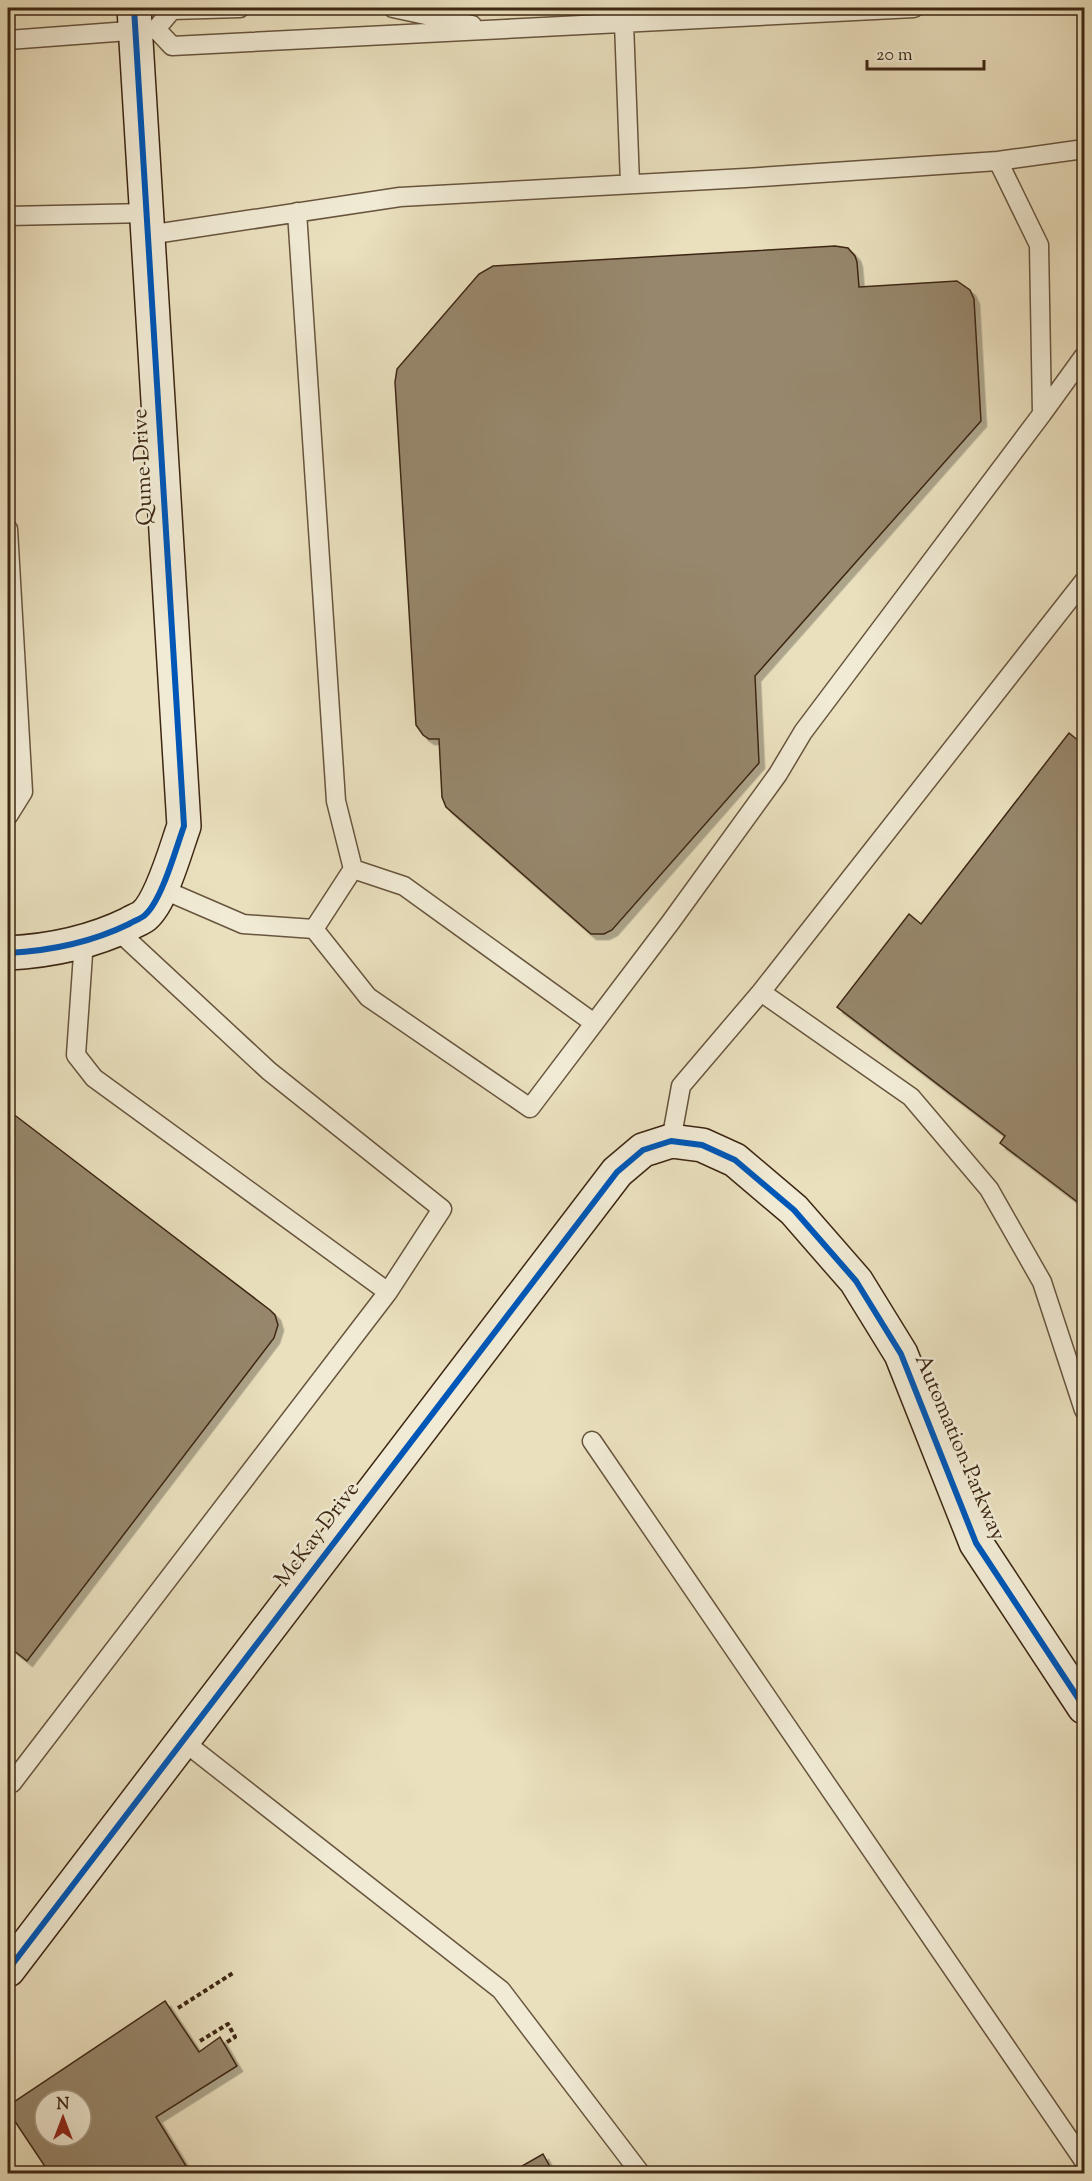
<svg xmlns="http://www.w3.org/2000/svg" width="1092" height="2181" font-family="'Sorts Mill Goudy',serif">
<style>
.building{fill:#97876c;stroke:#3d2713;stroke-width:1.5;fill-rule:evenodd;filter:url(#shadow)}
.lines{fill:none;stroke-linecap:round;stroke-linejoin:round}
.lane-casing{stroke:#68553e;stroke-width:21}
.secondary-casing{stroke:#3d2713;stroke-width:36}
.path{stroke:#3d2713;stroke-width:4;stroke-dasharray:4.5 3;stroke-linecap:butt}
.lane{stroke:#f1ebd5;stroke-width:18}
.secondary{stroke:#f1ebd5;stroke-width:33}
.cycleway-casing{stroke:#f1ebd5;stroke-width:10}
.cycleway{stroke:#0057b8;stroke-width:6}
.labels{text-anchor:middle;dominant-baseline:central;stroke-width:5;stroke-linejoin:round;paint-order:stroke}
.street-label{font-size:22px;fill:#3d2713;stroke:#f1ebd5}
</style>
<defs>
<filter id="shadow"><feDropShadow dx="5.5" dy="5.5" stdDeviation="0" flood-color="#0004"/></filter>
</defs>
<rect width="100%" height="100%" fill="#eae0be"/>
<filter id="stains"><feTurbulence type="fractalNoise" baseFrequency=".00333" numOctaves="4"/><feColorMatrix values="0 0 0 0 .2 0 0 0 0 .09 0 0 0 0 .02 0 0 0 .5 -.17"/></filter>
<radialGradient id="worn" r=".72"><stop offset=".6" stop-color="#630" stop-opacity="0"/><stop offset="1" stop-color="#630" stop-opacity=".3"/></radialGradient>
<path class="building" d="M835,246l13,2 7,8 2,6 2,25 98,-6 13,9 4,9 7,122 -226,255 4,87 -147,167 -8,4h-13l-145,-127 -4,-10 -3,-58h-10l-6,-4 -7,-10 -21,-343 2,-13 82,-95 14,-8z
M1069,733l15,12v462l-84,-64 5,-7 -168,-129 72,-93 12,10z
M8,1110l262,200 5,5 3,10 -4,13 -247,323 -19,-15z
M165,2001l34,51 21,-15 17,29 -81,51 35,57h-141l-42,-63v-5zM45,2100h36v36h-36z
M543,2154l11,20h-46z"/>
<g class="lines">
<g class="lane-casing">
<path id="lane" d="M393,8l79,17
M624,23l6,161
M156,29l16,17 742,-38
M8,40l148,-11 16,-19 68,-2
M998,161l86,-12
M297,212l39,589 17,68 -39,60
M8,216l139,-3
M148,235l252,-38 345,-19 253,-17 41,84 3,169 -239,318 -25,42 -108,149 -140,185 -162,-111 -54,-68 -71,-5 -81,-35
M1042,414l42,-58
M8,529l15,263 -15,24
M353,869l51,17 190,137
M84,940l-8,115 18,23 294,214
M761,992l150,105 78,92 53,93 42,128
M671,1141l10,-55 80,-94 323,-411
M592,1441l492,720
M183,1741l318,249 140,184
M8,1780l4,3 376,-491 54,-83 -173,-138 -152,-141"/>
</g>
<g class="secondary-casing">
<path id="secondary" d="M8,953c40,-2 84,-11 121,-29 4,-3 12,-5 16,-9 17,-15 31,-67 39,-89l-50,-818
M8,1970l609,-798 26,-22 28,-9 31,4 33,15 59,50 62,71 45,73 75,189 108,164"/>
</g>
<path class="path" d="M178,2008l55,-35
M200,2041l28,-17 7,13 -11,7"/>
<use href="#lane" class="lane"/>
<use href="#secondary" class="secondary"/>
<g class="cycleway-casing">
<path id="cycleway" d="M8,953c40,-2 84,-11 121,-29 4,-3 12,-5 16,-9 17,-15 31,-67 39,-89l-50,-818
M8,1970l609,-798 26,-22 28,-9 31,4 33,15 59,50 62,71 45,73 75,189 108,164"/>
</g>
<use href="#cycleway" class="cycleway"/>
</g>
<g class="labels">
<g class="street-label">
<text transform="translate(144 467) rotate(-93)">Qume Drive</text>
<text transform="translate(959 1448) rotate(67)">Automation Parkway</text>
<text transform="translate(318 1535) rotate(-53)">McKay Drive</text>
</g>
</g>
<rect width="1092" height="2181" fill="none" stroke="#eae0be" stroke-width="30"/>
<rect x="9" y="9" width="1074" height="2163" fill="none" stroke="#3d2713" stroke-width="3"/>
<rect x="15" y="15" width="1062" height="2151" fill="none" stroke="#3d2713" stroke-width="1.5"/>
<g transform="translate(63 2118)"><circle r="28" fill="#f1ebd5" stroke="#a99d87" stroke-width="1.5"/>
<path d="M0-4.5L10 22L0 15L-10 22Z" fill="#8f2418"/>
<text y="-9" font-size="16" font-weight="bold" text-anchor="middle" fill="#3d2713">N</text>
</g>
<path d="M867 60v9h117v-9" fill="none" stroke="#3d2713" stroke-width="3"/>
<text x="876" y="60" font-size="18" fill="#3d2713" stroke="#f1ebd5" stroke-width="4.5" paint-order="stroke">20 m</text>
<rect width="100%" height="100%" filter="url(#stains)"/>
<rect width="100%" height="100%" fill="url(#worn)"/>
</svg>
